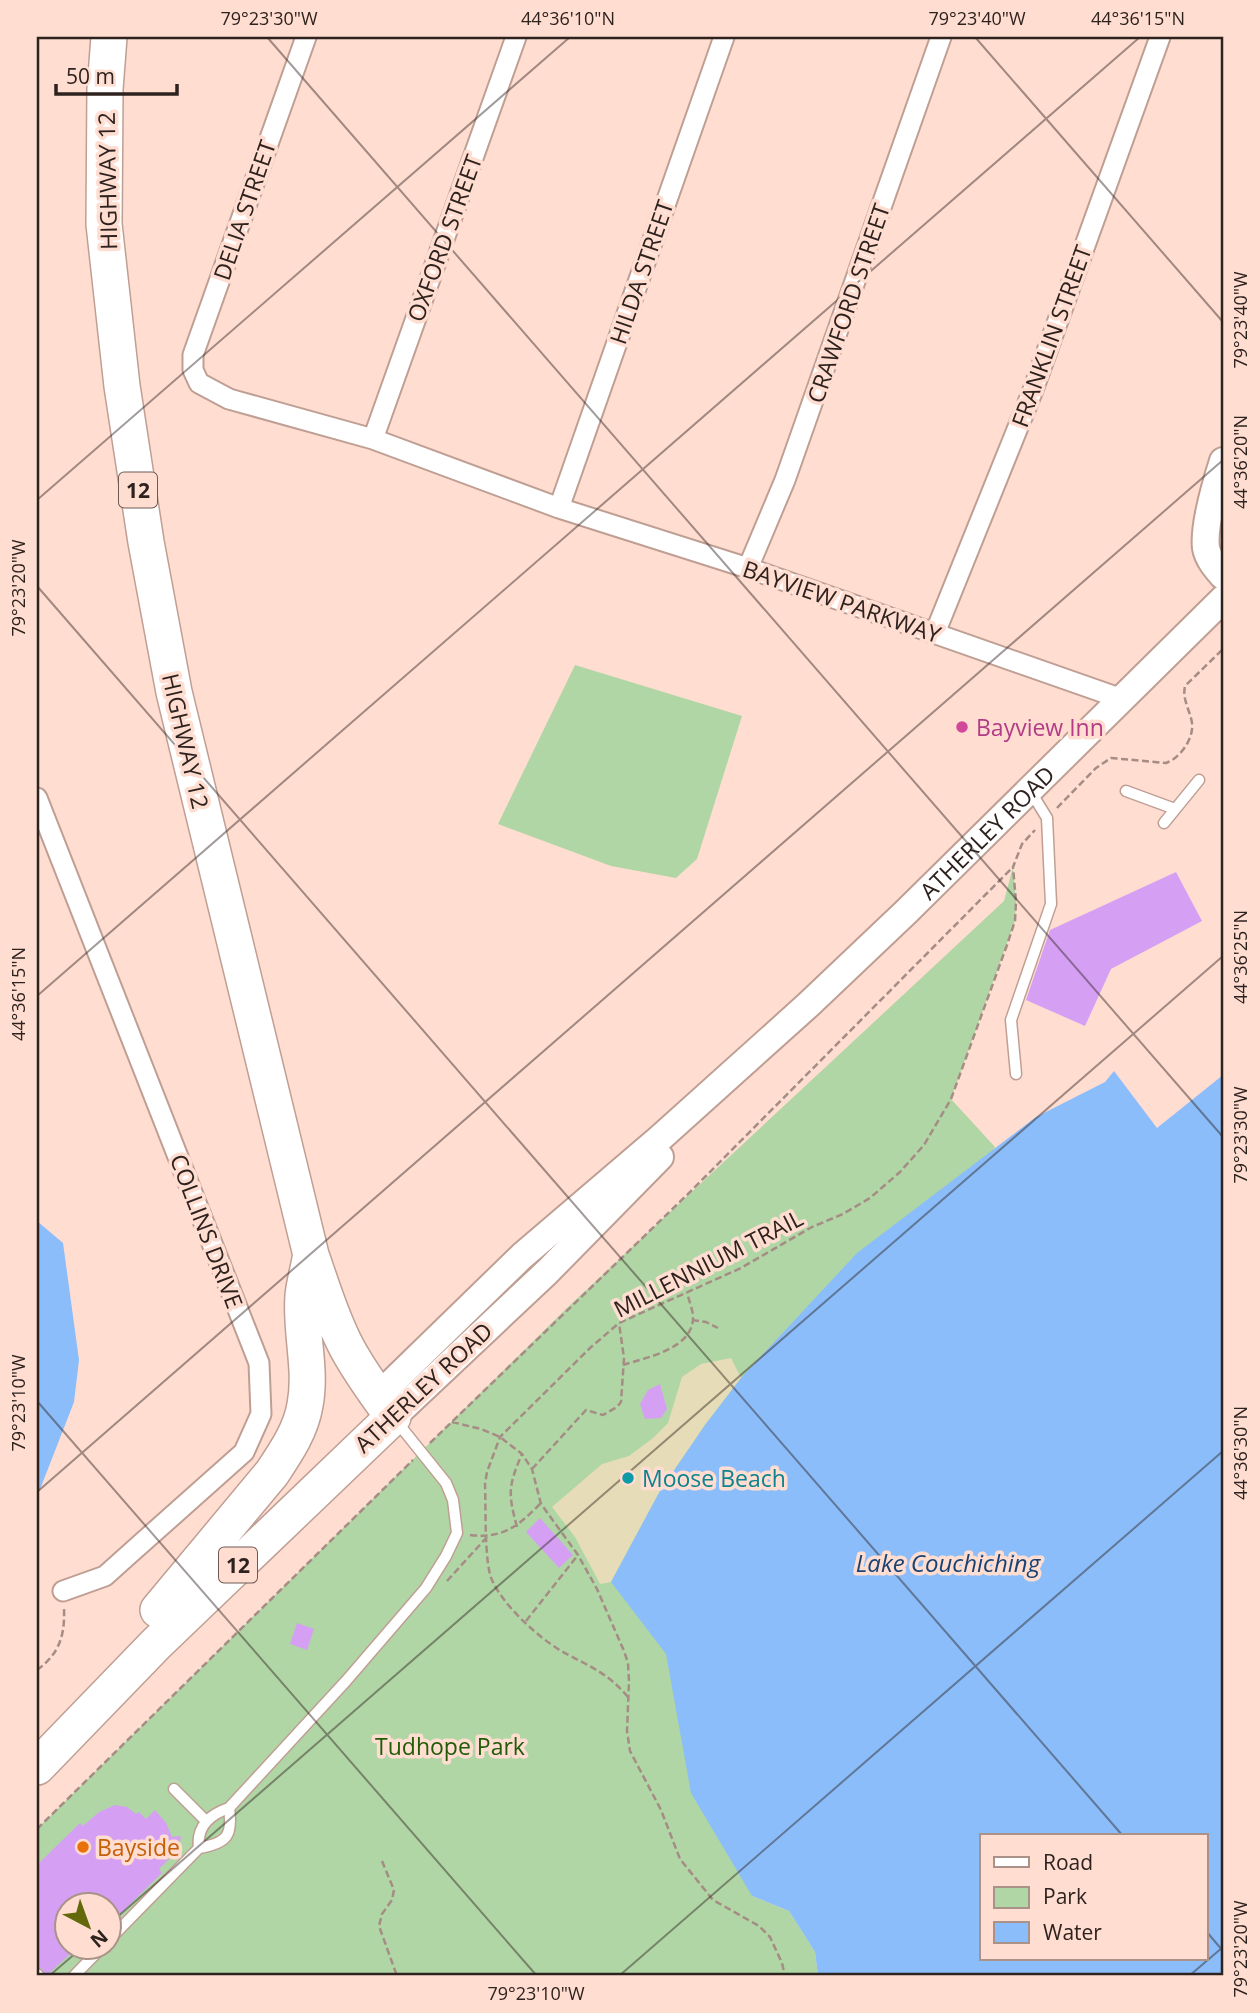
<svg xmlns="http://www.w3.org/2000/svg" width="1260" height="2013" font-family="'Open Sans',sans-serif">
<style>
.green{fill:#b0d6a5;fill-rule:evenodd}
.sand{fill:#e6dcb7}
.water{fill:#8abdfa;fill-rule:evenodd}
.building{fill:#d5a0f4}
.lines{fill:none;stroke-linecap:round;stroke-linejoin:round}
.lane-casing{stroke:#bf9f94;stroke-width:13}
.street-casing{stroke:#bf9f94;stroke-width:23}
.secondary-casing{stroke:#bf9f94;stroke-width:30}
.highway-casing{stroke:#bf9f94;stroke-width:38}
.path{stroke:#a58c84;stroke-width:2.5;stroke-dasharray:7 3.5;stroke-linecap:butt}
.lane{stroke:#fff;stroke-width:10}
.street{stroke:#fff;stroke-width:19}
.secondary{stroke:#fff;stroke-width:26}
.highway{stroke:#fff;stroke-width:35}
.ticks{fill:none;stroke:#2e221e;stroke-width:2;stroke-opacity:0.45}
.hotel-dot{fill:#d1479c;stroke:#ffddd1;stroke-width:2.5}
.culture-dot{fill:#0f9aa8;stroke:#ffddd1;stroke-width:2.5}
.food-dot{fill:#e8710a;stroke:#ffddd1;stroke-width:2.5}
.labels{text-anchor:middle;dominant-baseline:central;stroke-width:7;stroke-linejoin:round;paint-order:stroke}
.shield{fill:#ffddd1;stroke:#6d5a54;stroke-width:2}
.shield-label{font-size:21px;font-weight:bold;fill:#2e221e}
.street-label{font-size:23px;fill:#2e221e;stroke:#ffddd1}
.hotel-label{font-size:23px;fill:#b23c85;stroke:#ffddd1;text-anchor:start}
.culture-label{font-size:23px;fill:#0d838f;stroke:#ffddd1;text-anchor:start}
.park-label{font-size:23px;fill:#1f5c08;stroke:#ffddd1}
.food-label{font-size:23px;fill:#c56008;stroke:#ffddd1;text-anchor:start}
.water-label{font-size:24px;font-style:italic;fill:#194374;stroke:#ffddd1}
.neatline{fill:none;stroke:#2e221e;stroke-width:2.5}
.ticks-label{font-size:18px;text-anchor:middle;fill:#2e221e}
</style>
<rect width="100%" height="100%" fill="#ffddd1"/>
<path class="green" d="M575,665l167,51 -45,143 -21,19 -65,-12 -113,-42z
M1013,867l3,35 -1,19 -64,178 44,48 -158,347 -85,402 37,15 26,41 3,24h-781v-147l531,-522 436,-406zM66,1904h42v42h-42z"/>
<path class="sand" d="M731,1358l10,20 -36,47 -45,66 -49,91 -11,2 -25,-47 -23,-30 50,-43 27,-8 24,-18 15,-15 14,-46 19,-13z"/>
<path class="water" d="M1114,1071l43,57 66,-53v901h-405l-3,-24 -26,-41 -37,-15 -61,-103 -25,-139 -55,-72 49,-91 45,-66 36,-47 116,-125 179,-136 69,-35zM982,1836h224v123h-224z
M37,1221l26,22 16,117 -5,42 -37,95z"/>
<path class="building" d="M1176,872l26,49 -91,48 -26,57 -59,-26 24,-70z
M660,1384l7,25 -6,9 -16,1 -5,-15 8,-14z
M540,1518l33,37 -14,13 -33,-36z
M297,1623l17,6 -7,21 -17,-6z
M115,1805l12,2 9,7 3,-2 7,7 9,-9 11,13 6,14 9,-1 -3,16 -8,-1 -2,9 -9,9 3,4 -54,53v-21h-42v42h12l-32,29 -4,-7 -5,-2v-102l43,-42 3,3 16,-14z"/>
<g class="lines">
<g class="lane-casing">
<path id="lane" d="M1126,791l49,18
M1164,823l35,-43
M1016,1074l-5,-54 40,-116 -4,-86 -16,-26
M174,1789l32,32
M199,1848c-3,-22 12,-34 30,-40
M108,1941l91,-93c28,-5 34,-12 30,-40l117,-127 80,-93 20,-32 11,-23 -4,-33 -7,-17 -49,-61
M37,1974l2,2
M74,1976l29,-30"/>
</g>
<g class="street-casing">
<path id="street" d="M306,37l-113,318v15l6,13 30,16 144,40 186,69 189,60 374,131
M373,439l143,-402
M559,508l165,-471
M748,568l37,-88 156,-443
M935,633l98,-243 127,-353
M37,798l222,565 2,51 -17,38 -119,106 -20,18 -42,15"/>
</g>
<g class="secondary-casing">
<g id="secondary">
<path d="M1223,461c-7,22 -20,64 -17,87 2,11 10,20 17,28"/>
<path id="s1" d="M378,1396l144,-140 137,-117 149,-134 98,-93 317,-313"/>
<path d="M393,1417l154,-145 113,-115"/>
</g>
</g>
<g class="highway-casing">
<path id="highway" d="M158,1610l114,-137c14,-21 29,-43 33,-68 7,-36 -5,-73 -2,-109 1,-12 5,-25 7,-37
M37,1767l119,-123 237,-227c-17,-23 -33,-45 -46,-69 -16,-30 -25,-62 -36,-93l-137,-563 -28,-150 -24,-156 -18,-162 1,-135 4,-52"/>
</g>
<path class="path" d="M1057,808l39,-40 15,-10 55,5c14,-5 28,-24 26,-40 -2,-13 -10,-23 -7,-37l38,-37
M692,1320l14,2 12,6
M623,1365c24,-8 72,-16 70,-50 -1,-7 -4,-15 -6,-22
M452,1422l29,7 19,8 22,17 10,15 9,35 37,51 19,34 27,62 4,12 1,18 -2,50 3,20 31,59 19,49 33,41 46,26 11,11 12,26 3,13
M430,1443l261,-252 322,-324
M532,1469l54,-59 17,5 14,-8 4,-5 3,-44 -5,-35
M517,1527c-9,-33 -9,-41 5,-73
M470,1535c33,4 48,-9 70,-31
M447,1581l40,-44
M526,1621l52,-66
M37,1670c22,-16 28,-34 27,-61
M628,1697c-23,-27 -41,-31 -70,-48 -22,-14 -55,-44 -66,-69 -8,-17 -6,-74 -7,-96l2,-12 13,-35 90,-89 29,-25 122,-55 71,-41 31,-13 27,-16 30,-26 24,-27 27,-46 56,-154 8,-24 1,-19 -3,-35 9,-23 13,-14
M37,1829l376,-369
M382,1861l12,29 -2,10 -10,14 -3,12 18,50"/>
<use href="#lane" class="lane"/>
<use href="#street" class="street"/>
<use href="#secondary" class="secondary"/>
<use href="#highway" class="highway"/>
</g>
<path class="ticks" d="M267,37l956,1100M975,37l248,285M37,500l533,-463M37,586l1086,1250M37,996l1103,-959M37,1401l500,575M37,1492l1186,-1032M108,1925l1115,-969M1206,1931l17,20M49,1976l35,-30M619,1976l604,-525M1189,1976l34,-29"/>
<circle class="hotel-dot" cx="962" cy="727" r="7"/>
<circle class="culture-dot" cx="628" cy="1478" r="7"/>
<circle class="food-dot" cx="83" cy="1847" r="7"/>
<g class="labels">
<g class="shield">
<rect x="119" y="472.5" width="38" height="35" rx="5"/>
<rect x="219" y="1547.5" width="38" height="35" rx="5"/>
</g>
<g class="shield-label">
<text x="138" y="490">12</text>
<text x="238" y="1565">12</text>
</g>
<g class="street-label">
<text transform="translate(107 181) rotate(-91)">HIGHWAY 12</text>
<text transform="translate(244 210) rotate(-71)">DELIA STREET</text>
<text transform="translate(444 238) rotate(-70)">OXFORD STREET</text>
<text transform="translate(641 272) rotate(-71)">HILDA STREET</text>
<text transform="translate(848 303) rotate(-71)">CRAWFORD STREET</text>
<text transform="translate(1051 336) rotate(-70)">FRANKLIN STREET</text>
<text transform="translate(842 601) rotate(19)">BAYVIEW PARKWAY</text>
<text transform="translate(186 741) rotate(77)">HIGHWAY 12</text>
<text stroke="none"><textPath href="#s1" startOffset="830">ATHERLEY ROAD</textPath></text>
<text transform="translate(207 1231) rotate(69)">COLLINS DRIVE</text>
<text transform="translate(708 1263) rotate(-27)">MILLENNIUM TRAIL</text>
<text transform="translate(423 1387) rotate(-43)">ATHERLEY ROAD</text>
</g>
<g class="hotel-label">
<text x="976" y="727">Bayview Inn</text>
</g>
<g class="culture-label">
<text x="642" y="1478">Moose Beach</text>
</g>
<g class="park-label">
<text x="450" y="1746">Tudhope Park</text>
</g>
<g class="food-label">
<text x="97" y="1847">Bayside</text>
</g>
<g class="water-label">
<text x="948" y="1562">Lake Couchiching</text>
</g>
</g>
<rect width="1260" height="2013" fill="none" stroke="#ffddd1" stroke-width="77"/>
<rect x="980" y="1834" width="228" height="126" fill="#ffddd1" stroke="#ab9289" stroke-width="2"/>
<rect x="994" y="1857" width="35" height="10" fill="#ffffff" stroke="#ab9289" stroke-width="2"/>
<text x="1043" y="1870" font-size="21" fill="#2e221e">Road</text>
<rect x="994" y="1887" width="35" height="21" fill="#b0d6a5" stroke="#ab9289" stroke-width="2"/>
<text x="1043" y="1904" font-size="21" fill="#2e221e">Park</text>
<rect x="994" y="1922" width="35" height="21" fill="#8abdfa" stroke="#ab9289" stroke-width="2"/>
<text x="1043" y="1940" font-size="21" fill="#2e221e">Water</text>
<g transform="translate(88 1926) rotate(139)"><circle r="33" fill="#ffddd1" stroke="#ab9289" stroke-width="2"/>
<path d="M0-5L12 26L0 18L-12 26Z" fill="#63690a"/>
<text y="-10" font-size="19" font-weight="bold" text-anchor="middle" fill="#2e221e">N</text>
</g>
<path d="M56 84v10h121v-10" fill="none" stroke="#2e221e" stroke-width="3.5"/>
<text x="66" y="84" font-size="21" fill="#2e221e" stroke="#ffddd1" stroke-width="5" paint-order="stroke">50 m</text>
<rect x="38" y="38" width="1184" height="1936" class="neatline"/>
<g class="ticks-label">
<text x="269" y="25">79°23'30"W</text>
<text x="568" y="25">44°36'10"N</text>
<text x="977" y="25">79°23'40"W</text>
<text x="1138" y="25">44°36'15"N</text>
<text transform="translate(1241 320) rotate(-90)" y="6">79°23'40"W</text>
<text transform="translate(1241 462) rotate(-90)" y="6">44°36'20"N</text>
<text transform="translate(19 588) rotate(-90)" y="6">79°23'20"W</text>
<text transform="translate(1241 957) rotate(-90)" y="6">44°36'25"N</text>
<text transform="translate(19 994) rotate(-90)" y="6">44°36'15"N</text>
<text transform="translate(1241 1135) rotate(-90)" y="6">79°23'30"W</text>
<text transform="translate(19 1403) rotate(-90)" y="6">79°23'10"W</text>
<text transform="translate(1241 1453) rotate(-90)" y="6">44°36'30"N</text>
<text transform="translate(1241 1949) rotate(-90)" y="6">79°23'20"W</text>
<text x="536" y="2000">79°23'10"W</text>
</g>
</svg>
